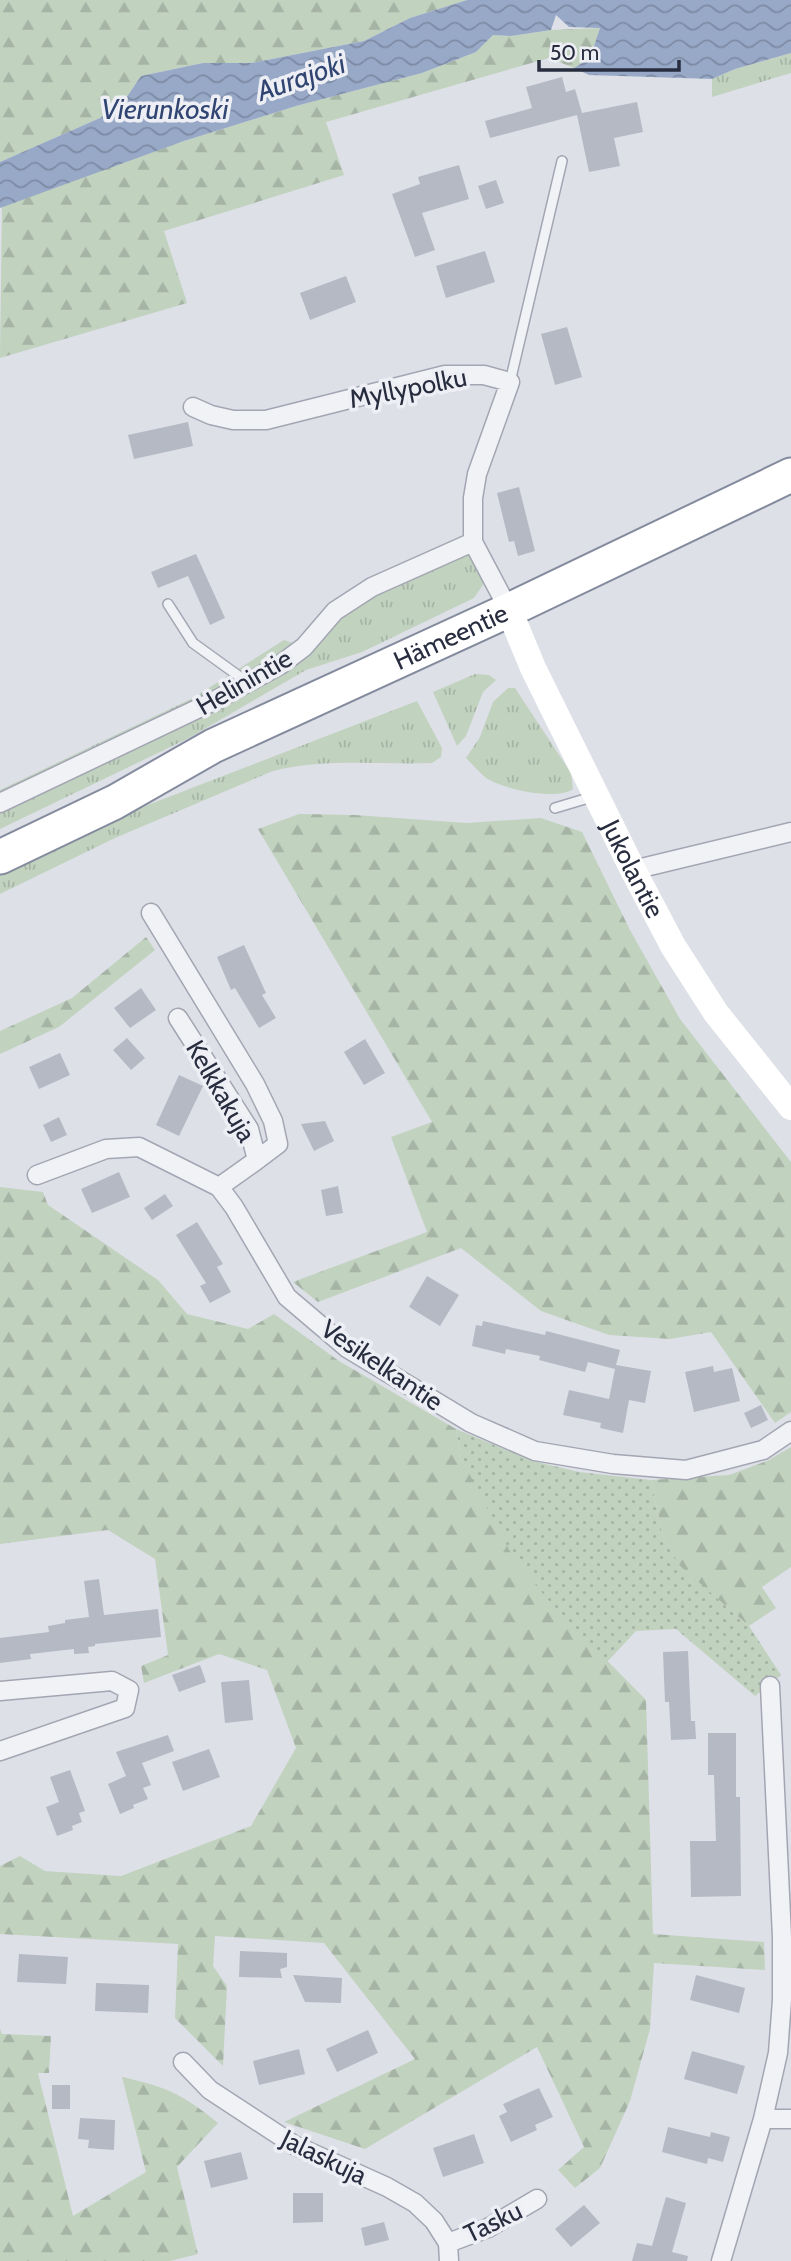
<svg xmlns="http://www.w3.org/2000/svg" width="791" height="2261" font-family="Cabin,sans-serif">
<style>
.grass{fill:url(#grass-tufts)}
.forest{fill:url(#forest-firs)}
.park{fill:url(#park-dots)}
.water{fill:url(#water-waves)}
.building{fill:#b5b9c4}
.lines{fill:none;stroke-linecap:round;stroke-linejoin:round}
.lane-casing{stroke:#a3a6b2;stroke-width:12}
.street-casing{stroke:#a3a6b2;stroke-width:21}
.highway-casing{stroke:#858b9e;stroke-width:37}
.lane{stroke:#f0f2f6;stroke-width:9}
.street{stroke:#f0f2f6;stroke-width:18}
.secondary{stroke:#fff;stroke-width:26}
.highway{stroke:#fff;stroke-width:33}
.labels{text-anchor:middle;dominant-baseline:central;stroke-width:7;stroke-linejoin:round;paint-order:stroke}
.street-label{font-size:26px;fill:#272c3e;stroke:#edeff5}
.water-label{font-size:28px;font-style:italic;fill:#314572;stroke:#edeff5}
</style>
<defs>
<pattern id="grass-tufts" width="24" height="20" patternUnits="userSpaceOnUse" patternTransform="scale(1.75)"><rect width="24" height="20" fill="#c1d2bf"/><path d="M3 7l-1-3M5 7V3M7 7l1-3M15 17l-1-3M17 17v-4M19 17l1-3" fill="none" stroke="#a6b4a5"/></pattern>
<pattern id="forest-firs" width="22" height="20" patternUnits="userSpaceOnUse" patternTransform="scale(1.75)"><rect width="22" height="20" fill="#c1d2bf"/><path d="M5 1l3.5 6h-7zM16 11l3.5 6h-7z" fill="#a6b4a5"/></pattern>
<pattern id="park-dots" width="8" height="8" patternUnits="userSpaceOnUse" patternTransform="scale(1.75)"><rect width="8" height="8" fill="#c1d2bf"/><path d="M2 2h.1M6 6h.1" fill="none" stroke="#a6b4a5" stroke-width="1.8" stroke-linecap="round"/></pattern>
<pattern id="water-waves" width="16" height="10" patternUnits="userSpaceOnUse" patternTransform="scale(1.75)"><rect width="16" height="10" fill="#98a9c8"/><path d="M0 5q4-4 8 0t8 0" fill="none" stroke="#7c8aa4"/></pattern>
</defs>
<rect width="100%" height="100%" fill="#dee0e8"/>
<path class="grass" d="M791,53v20l-79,24v-18l23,-10z
M473,542l16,34 -15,22 -112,54 -56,18 -117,68 -189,91v-39l193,-92 91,-58 20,7 68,-60z
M475,674l14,1 7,5 -13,12 -17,44 -9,10 -24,-54z
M508,688h7l56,85 2,16c-16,12 -70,0 -87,-11 -7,-6 -14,-14 -20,-20l14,-21 13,-35z
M417,701l25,47 -1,9 -9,6c-53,2 -106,-5 -159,8l-158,67 -115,56v-21l114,-55z"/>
<path class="forest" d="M0,0h467l-57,18 -46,23 -113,22h-48l-62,13 -17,25 -24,17 -100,44z
M600,28l-10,30 -16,10 -25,-10 -223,64 18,53 -180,56 23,72 -187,55 2,-152 182,-65 112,-35 126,-33 54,-21 17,-17 18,1 40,-6z
M299,814l56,1 112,8 74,-5 41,14 48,98 50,89 111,143v250l-16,11 -64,-91 -41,7 -61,-4 -68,-24 -80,-63 -143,54 -25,-20 134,-50 -36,-95 41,-15 -174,-293z
M146,937l9,13 -96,77 -59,27v-23l72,-33z
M0,1187l43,5 5,13 110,75 29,34 61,15 26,-15 65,47 117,68 5,29 94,150 91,92 7,234 111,8 1,28 -111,-7 -4,66 -20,72 -30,67 -25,20 -17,-18 26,-23 -47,-100 -172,102 -81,-27 131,-63 -91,-116 -109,-7 -2,30 14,20 -4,80 -48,-48 3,-74 -178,-10v-68l20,-10 25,15 76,5 130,-50 45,-78 -29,-78 -48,-16 -75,29 -3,-17 27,-11 -13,-96 -47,-29 -108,14z
M791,1447v120l-29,20 14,21 -27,18 -70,-60 -17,-33 -11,-53 78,-5 38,-14z
M0,2029l2,5 49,2 -2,37h-11l35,143 73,-44 -24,-95c45,10 60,17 96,46l-41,44 21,87 -28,7h-170z"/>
<path class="park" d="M456,1429l77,32 46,11 72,8 11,53 17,32 70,61 32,49 -26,21 -79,-67 -40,2 -29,31 -52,-54 -41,-49 -53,-101z"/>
<path class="water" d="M467,0h324v53l-56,16 -23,10 -123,-4 -15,-7 16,-10 10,-30 -31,-1 -13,-12 -5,15 -40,6 -18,-1 -17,17 -54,21 -126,33 -112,35 -184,67v-46l100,-44 24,-17 17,-25 62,-13h48l113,-22 46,-23z"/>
<path class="building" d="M562,77l4,15 9,-3 7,24 55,-11 6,30 -29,6 6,28 -31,6 -12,-57 -87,23 -5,-17 47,-13 -6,-21z
M459,165l10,34 -47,14 13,37 -20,7 -23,-63 28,-10 -2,-7z
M496,180l8,23 -18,6 -8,-23z
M485,251l10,31 -49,16 -10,-32z
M346,276l10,26 -46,18 -10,-27z
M567,327l15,50 -27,8 -14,-51z
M188,422l5,24 -59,13 -6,-24z
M519,487l16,64 -17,5 -4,-15 -5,1 -12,-49z
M196,554l29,64 -15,7 -22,-49 -30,12 -7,-16z
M244,945l22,48 -4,2 14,23 -17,10 -24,-40 -4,2 -14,-33z
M141,988l15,22 -26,18 -16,-20z
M127,1038l18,20 -14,12 -18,-20z
M365,1039l20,34 -21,12 -20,-33z
M60,1053l10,22 -31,14 -10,-22z
M179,1075l24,11 -24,50 -23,-11z
M59,1117l8,18 -16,7 -8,-17z
M325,1121l9,20 -20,10 -13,-27z
M119,1172l11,25 -38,16 -11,-24z
M338,1186l5,27 -17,3 -5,-26z
M165,1194l8,12 -21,14 -8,-12z
M197,1222l26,42 -6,3 14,25 -21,11 -10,-17 6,-3 -30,-48z
M427,1276l32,19 -19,31 -31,-19z
M483,1321l62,14 1,-4 74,19 -4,15 35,6 -6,32 -16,-3 -6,33 -23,-5 1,-5 -38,-8 6,-25 40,9 6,-30 -27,-7 -3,10 -46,-12 1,-4 -34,-7 -1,5 -33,-8 4,-21 6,1z
M713,1366l1,6 18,-4 8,33 -46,11 -9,-40z
M761,1405l7,15 -17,8 -7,-15z
M99,1579l5,36 54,-6 3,28 -66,7v2l-7,1 1,6 -15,1v-5l-44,5 1,5 -31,4v-25l49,-6 -1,-6 17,-3v-3l24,-3 -5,-36z
M688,1651l3,70h4l1,18 -25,1 -2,-38h-4l-2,-50z
M200,1665l6,17 -27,10 -7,-17z
M249,1680l4,40 -28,3 -4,-41z
M708,1733h28v64h4l1,99 -50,1 -1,-56h26l-2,-66h-6z
M168,1735l6,16 -32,12 9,22 -8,3 5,11 -15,6 1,3 -14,6 -12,-30 18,-8 -10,-24z
M209,1749l11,28 -37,14 -11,-29z
M70,1770l15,41 -6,2 3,9 -10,4 1,4 -16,6 -11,-29 13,-5 -9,-25z
M240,1951l47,2v14l-7,2 2,9 -43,-1z
M19,1954l49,3 -2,27 -49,-2z
M293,1975l49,3 -1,25 -36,-1z
M696,1975l49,13 -6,25 -49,-13z
M96,1983l53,2 -1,28 -53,-2z
M368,2030l10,23 -41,19 -11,-23z
M299,2049l6,25 -46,11 -6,-24z
M692,2051l53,15 -8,28 -53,-15z
M52,2085h18v24h-18z
M539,2088l14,29 -18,8 2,5 -26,12 -12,-26 8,-4 -4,-8z
M80,2118l35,2 -1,30 -26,-2 1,-8 -11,-1z
M668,2127l42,10 1,-5 19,5 -7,25 -15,-4 -1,6 -45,-12z
M474,2134l10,29 -41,14 -10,-29z
M241,2152l7,27 -37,9 -7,-27z
M293,2193h30v29l-30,1z
M666,2197l20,6 -14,49 16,4 -1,5h-55l5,-18 15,3z
M584,2205l16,18 -29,24 -16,-18z
M384,2222l5,18 -24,6 -4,-18z"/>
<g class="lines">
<g class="lane-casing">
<path id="lane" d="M510,382l52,-221
M168,604l25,39 54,39
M555,808l40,-12"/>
</g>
<g class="street-casing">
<path id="street" d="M193,407l18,8 22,5h33l179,-45h39l26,7 -33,92 -4,24v44l36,68
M0,803l216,-103 64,-35 24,-18 31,-36 37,-24 101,-45
M633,870l158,-38
M151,913l104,171 18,37 5,23 -20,15
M178,1018l71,111 8,31 -38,27
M37,1175l69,-26 33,-2 80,40 15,20 53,90 60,51 124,75 64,28 78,13 73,6 77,-20 28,-19
M0,1691l112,-10 17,9 -4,18 -125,43
M183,2062l27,28 84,55 93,42 28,16 19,18 14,22 1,18
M763,2119h28
M448,2243l40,-15 49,-29
M721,2261l42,-142 15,-66 4,-53v-63l-12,-251"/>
</g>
<g class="highway-casing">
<g id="highway">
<path id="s2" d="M0,857l115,-55 98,-56 296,-136 282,-135"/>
</g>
</g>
<use href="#lane" class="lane"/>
<use href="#street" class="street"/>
<path class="secondary" id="s1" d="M509,610l24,58 100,202 40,76 43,67 75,94"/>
<use href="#highway" class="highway"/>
</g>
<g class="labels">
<g class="street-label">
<text transform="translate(408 388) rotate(-11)">Myllypolku</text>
<text stroke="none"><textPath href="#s2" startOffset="502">Hämeentie</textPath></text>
<text transform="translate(244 682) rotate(-30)">Helinintie</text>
<text stroke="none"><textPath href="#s1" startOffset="287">Jukolantie</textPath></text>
<text transform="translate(221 1091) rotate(60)">Kelkkakuja</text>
<text transform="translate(382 1365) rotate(34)">Vesikelkantie</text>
<text transform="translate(324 2157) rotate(26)">Jalaskuja</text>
<text transform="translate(493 2222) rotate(-26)">Tasku</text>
</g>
<g class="water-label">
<text transform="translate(301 77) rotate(-19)">Aurajoki</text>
<text x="165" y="109">Vierunkoski</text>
</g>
</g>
<path d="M539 60v10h140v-10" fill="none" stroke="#272c3e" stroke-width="3.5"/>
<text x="550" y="60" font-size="21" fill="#272c3e" stroke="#edeff5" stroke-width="5" paint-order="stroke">50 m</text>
</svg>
